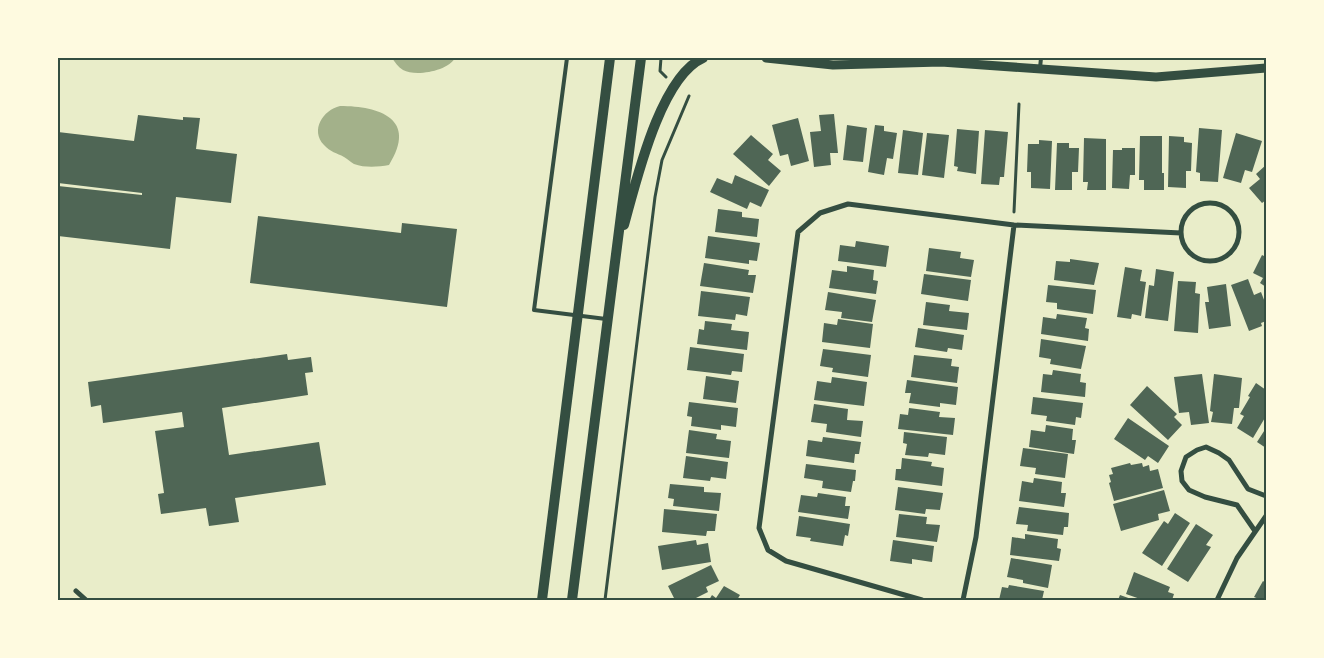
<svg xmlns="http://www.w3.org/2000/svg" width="1324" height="658" font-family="Helvetica,sans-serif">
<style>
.water{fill:#a3b18a}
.building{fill:#4f6655}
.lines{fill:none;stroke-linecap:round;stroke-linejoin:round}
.path{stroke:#344e41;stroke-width:3}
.service{stroke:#344e41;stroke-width:4}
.minor{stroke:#344e41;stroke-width:5}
.tertiary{stroke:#344e41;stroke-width:9}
.secondary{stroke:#344e41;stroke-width:10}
.neatline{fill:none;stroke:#344e41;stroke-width:2}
</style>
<rect width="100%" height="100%" fill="#e9edc9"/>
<path class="water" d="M392,58h63c-7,13 -39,19 -52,12 -5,-3 -8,-8 -11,-12z
M340,106c40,0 78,13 49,59 -11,2 -24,3 -35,-1 -4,-2 -6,-5 -10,-7 -7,-4 -14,-5 -20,-12 -14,-15 -1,-35 16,-39z"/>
<path class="building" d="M834,114l4,39h-8l1,12 -17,2 -4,-35 11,-1 -2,-16z
M138,115l45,5v-3l17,1 -4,31 41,5 -6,49 -55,-6 -6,52 -112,-13v-50l84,9v-2l-84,-10v-51l76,9z
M798,118l11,43 -18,5 -3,-12 -8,2 -8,-31z
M847,125l20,3 -4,34 -20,-2z
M875,125l9,1v5l13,2 -4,26 -6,-1 -3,17 -16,-3z
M1199,128l23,2 -4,52 -18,-1v-8l-4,-1z
M957,129l22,2 -3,43 -19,-3 1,-4 -4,-1z
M903,130l20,3 -5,42 -20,-2z
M985,130l23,2 -4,45h-4l-1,8 -18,-1z
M927,133l22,2 -5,43 -22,-3z
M1236,133l26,8 -10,31 -7,-2 -4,13 -18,-5z
M751,135l22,19 -5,6 13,11 -12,15 -36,-32z
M1140,136h22v37h2v17h-20v-10h-5z
M1169,136l15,1v5l8,1 -1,28h-5v17l-18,-1z
M1084,138l22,1v51h-19l1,-8h-5z
M1039,140l13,1 -2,48 -19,-1v-16h-4l1,-28h11z
M1057,143h12v5h10l-1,24h-6v18h-17z
M1122,148h13v27h-5l-1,14 -17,-1 1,-38h9z
M1266,165v35l-4,3 -13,-15 11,-9 -4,-5z
M735,175l34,15 -8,17 -11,-5 -3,7 -37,-17 7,-14 15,6z
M718,209l24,3v5l17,2 -2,18 -42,-5z
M258,216l143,17 1,-10 55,6 -10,78 -197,-24z
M708,236l52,7 -3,18 -8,-1v4l-44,-6z
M856,241l33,5 -3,21 -48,-6 2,-16 15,2z
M929,248l32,4 -1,6 14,2 -3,17 -45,-6z
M1262,255l4,2v30l-6,-4 3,-5 -10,-5z
M1070,259l29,4 -5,22 -40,-5 2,-19 14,1z
M704,263l45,7 -1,5h8l-3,18 -53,-7z
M847,266l27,4 -1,10 5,1 -2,13 -47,-6 3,-18 15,2z
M1125,267l17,3 -2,11 6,1 -5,34 -9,-2 -1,5 -14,-2z
M1156,269l18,3 -6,49 -23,-3 4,-33 5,1z
M924,274l47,6 -3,21 -47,-7z
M1248,279l6,16 7,-3 5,13v16l-5,2 1,3 -13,5 -18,-46z
M1178,281l18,1 -1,11 5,1 -2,39 -24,-2z
M1226,284l5,42 -22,3 -4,-27h4l-2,-15z
M1048,285l48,5 -3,24 -36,-5v-6l-11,-1z
M701,291l49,6 -3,19 -11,-2 -1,6 -37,-4z
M828,292l48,8 -4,22 -31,-4 1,-6 -17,-2z
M926,302l24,3 -1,6 20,2 -2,17 -44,-5z
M1057,314l30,4 -2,10 4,1 -1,12 -47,-7 2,-17 13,2z
M838,319l35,5 -3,24 -48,-6 2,-19 13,2z
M705,321l27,3 -1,6 18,2 -2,18 -50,-6 2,-15 5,1z
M918,328l46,7 -2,15 -14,-2 -1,4 -32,-5z
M1041,339l45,7 -5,23 -31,-5 1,-5 -12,-2z
M690,347l54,7 -2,18 -10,-1 -1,4 -44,-5z
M823,349l48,6 -3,22 -36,-5 1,-4 -13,-2z
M287,354l1,6 23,-3 2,15 -8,1 3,22 -86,13 7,47 90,-13 7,43 -91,13 4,24 -30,4 -3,-18 -45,6 -3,-20 6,-1 -9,-62 29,-4 -2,-15 -79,11 -2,-18 -10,2 -3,-25z
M914,355l38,4 -1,7 8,1 -2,16 -46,-6z
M1053,370l28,4 -1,8 6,1 -1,14 -44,-5 2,-18 9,1z
M1202,374l7,49 -18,2 -2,-13 -10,1 -5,-36z
M1214,374l28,4 -3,30h-5l-2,16 -21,-2 2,-10 -3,-1z
M706,376l33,5 -3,22 -33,-4z
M832,377l35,5 -3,24 -50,-6 3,-19 14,2z
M907,380l51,7 -2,18 -16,-2v4l-31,-4 2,-10h-6z
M1256,383l10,7v26l-13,22 -16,-10 7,-12 -4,-2 10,-17 -2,-1z
M1147,386l30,28 -3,3 8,8 -14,15 -38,-35z
M1033,397l50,6 -2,15 -5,-1 -1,8 -29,-4 1,-5 -16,-2z
M689,402l49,6 -2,19 -15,-2v5l-30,-4 1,-9 -5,-1z
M814,404l34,5 -1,11 16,1 -2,16 -35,-5 1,-8 -16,-2z
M909,408l31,4 -1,5 16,1 -2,17 -55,-6 2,-15 8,1z
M1128,418l41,28 -11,17 -10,-7 -3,4 -31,-21z
M1046,425l27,4 -1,11h4l-2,14 -45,-7 2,-17 14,2z
M1266,428v20l-9,-6z
M689,430l28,4 -1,5 15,2 -2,17 -43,-5z
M904,432l43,5 -2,18 -16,-2 -1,4 -23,-2 2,-11 -4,-1z
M823,437l38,5 -2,12h-4l-1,9 -48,-7 2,-16 14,2z
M1023,448l45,6 -3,24 -30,-4 1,-6 -16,-2z
M686,456l42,6 -2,17 -15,-2 -1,4 -27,-3z
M902,458l30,4 -1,4 13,2 -2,18 -47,-6 1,-11h5z
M1130,463l1,2 11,-2 1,4 6,-2 1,6 8,-2 5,19 -49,13 -5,-18 2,-1 -2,-7 4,-1 -2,-6z
M806,464l50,6 -1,11h-2l-2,11 -29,-4 1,-7 -19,-3z
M1034,478l28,4 -1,11h5l-2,14 -45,-6 3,-20 11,2z
M670,484l34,3v5l17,1 -2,18 -46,-5 1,-7 -6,-1z
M898,487l45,6 -3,17 -14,-1 -1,5 -30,-4z
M1164,490l6,21 -12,3 1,6 -38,11 -8,-27z
M818,493l28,4 -1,9h5l-2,13 -50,-7 3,-17 16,2z
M1019,507l50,6 -1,14h-4l-1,8 -36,-4 1,-6 -12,-1z
M664,509l53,5 -2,17h-8l-1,5 -44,-4z
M1175,513l15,10 -28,43 -20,-13 22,-32 4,3z
M899,514l28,3 -1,7 14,1 -3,17 -41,-5z
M799,516l51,8 -2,12 -3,-1 -2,11 -33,-5 1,-3 -15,-2z
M1196,524l17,11 -7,10 5,2 -23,35 -21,-13z
M1025,534l33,5 -1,9 4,1 -2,12 -49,-6 2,-18 13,2z
M696,540l1,5 11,-2 3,19 -49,8 -4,-24z
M893,540l41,6 -2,16 -20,-3v5l-22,-3z
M1011,558l41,7 -4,23 -25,-5v-3l-16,-3z
M711,565l8,16 -13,6 2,5 -16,8h-17l-7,-14z
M1134,572l36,15 -2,5 6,2 -2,6h-29l-17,-6z
M1263,581l3,2v17h-5l-7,-3z
M1009,585l35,6 -2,9h-43l3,-13 6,1z
M724,586l16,9 -3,5h-28l3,-5 4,3z
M1120,595l14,5h-16z"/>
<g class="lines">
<path class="path" d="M661,58l-1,13 6,6
M1014,212l5,-108
M605,600l50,-403 7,-37 27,-64"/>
<path class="service" d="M567,58l-33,252 72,9
M1040,68l1,-10"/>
<path class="minor" d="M1181 232a29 29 0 1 1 58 0a29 29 0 1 1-58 0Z
M1255,531l-18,-26 -32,-8 -16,-7 -7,-9 -1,-10 5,-14 11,-7 9,-3 13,6 10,7 19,29 18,7
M76,591l10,9
M922,600l-136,-39 -18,-11 -9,-22 39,-296 22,-19 28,-9 166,21 167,8
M963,600l13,-63 38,-312
M1217,600l20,-42 29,-42"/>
<path class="tertiary" d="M766,58l67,7 108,-3 215,15 110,-9"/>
<path class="secondary" d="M624,225c12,-43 36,-148 79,-167
M542,600l68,-542
M572,600l69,-542"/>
</g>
<rect width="1324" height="658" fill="none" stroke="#fefae0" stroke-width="118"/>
<rect x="59" y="59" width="1206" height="540" class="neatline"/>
</svg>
